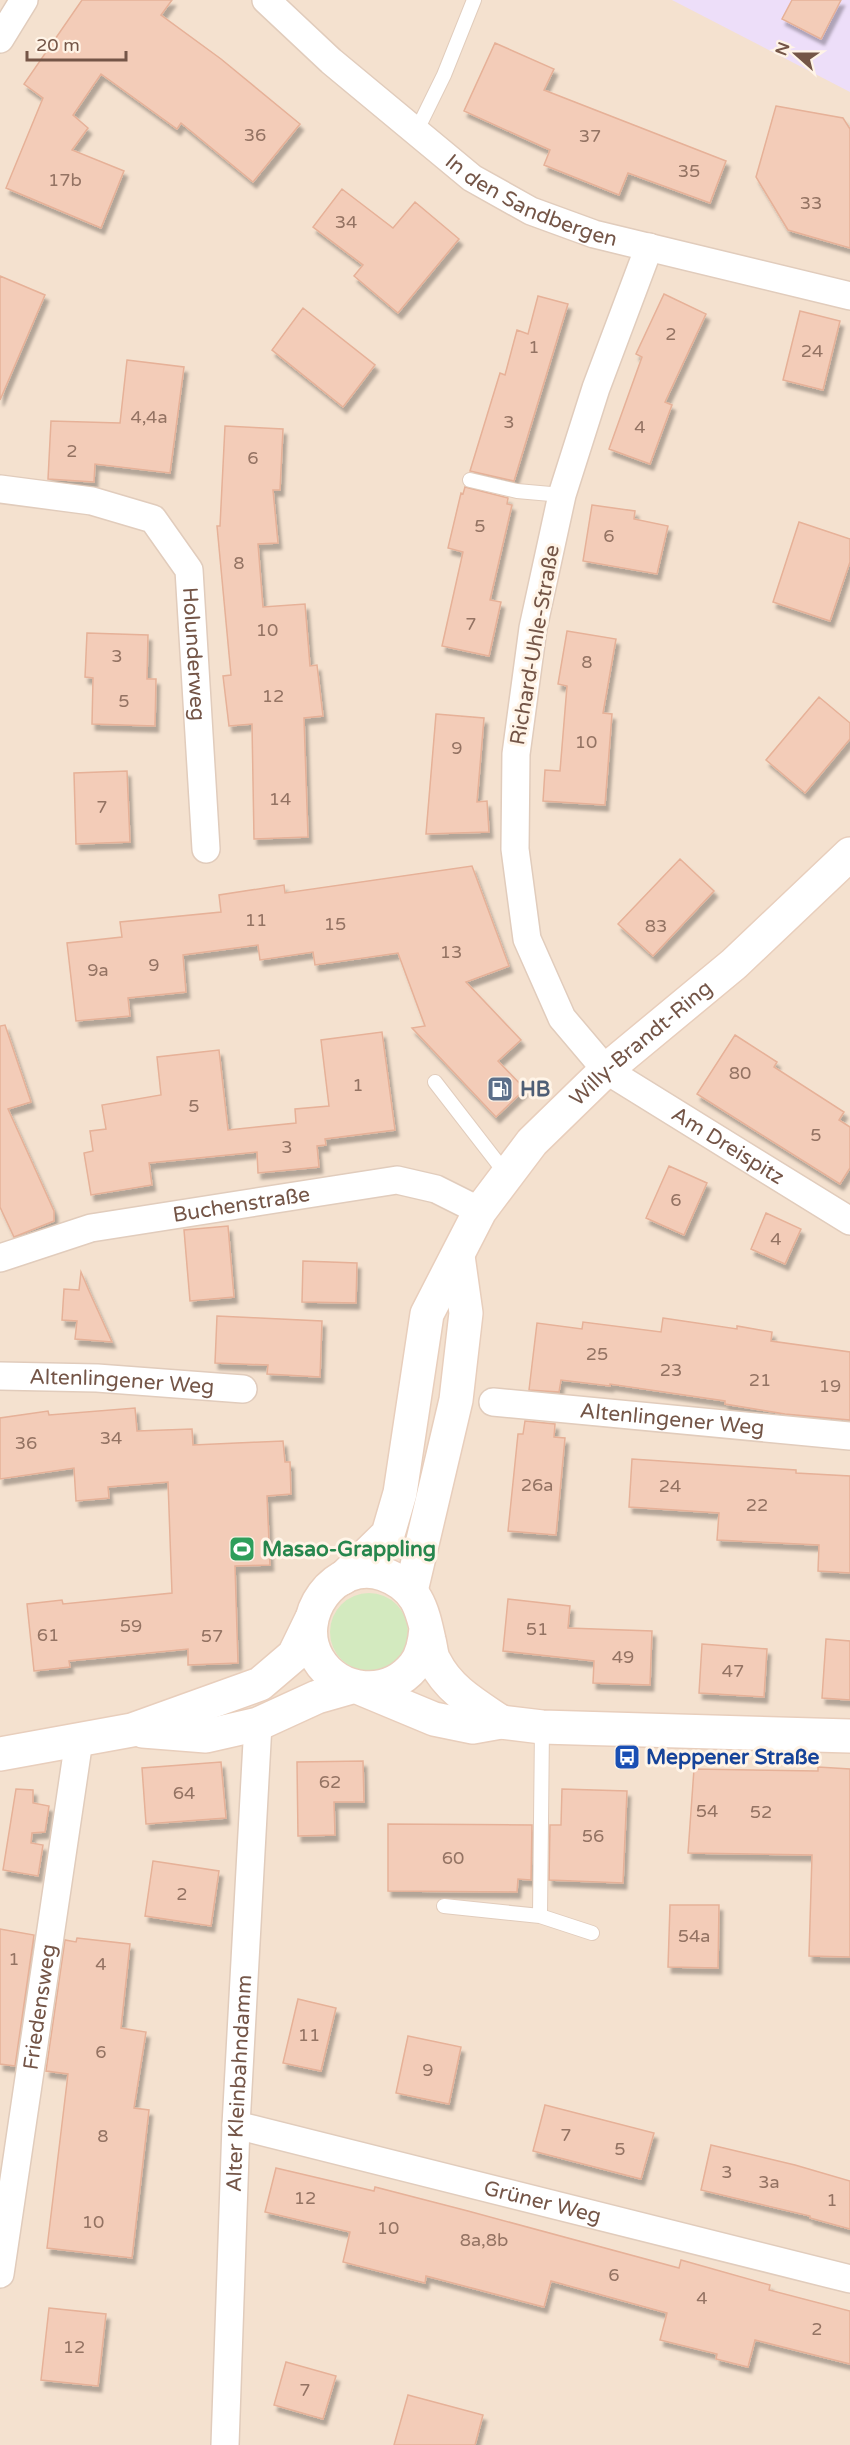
<svg xmlns="http://www.w3.org/2000/svg" width="850" height="2445" font-family="'Varela Round',sans-serif">
<style>
.residential{fill:#f4e1cf}
.education{fill:#eddef9}
.green{fill:#d3eabf}
.building{fill:#f3ccb8;stroke:#e6b198;stroke-width:1.5;filter:url(#shadow)}
.lines{fill:none;stroke-linecap:round;stroke-linejoin:round}
.service-casing{stroke:#e1ccbc;stroke-width:16}
.minor-casing{stroke:#e1ccbc;stroke-width:30}
.secondary-casing{stroke:#e8cebc;stroke-width:36}
.service{stroke:#fff;stroke-width:14}
.minor{stroke:#fff;stroke-width:27}
.secondary{stroke:#fff;stroke-width:33}
.labels{text-anchor:middle;dominant-baseline:central;stroke-width:6;stroke-linejoin:round;paint-order:stroke}
.number-label{font-size:18px;fill:#947363}
.street-label{font-size:21px;fill:#745547;stroke:#fff4e7}
.service-label{font-size:21px;font-weight:bold;fill:#4e5e75;stroke:#fff4e7;text-anchor:start}
.leisure-label{font-size:21px;font-weight:bold;fill:#27864d;stroke:#fff4e7;text-anchor:start}
.transit-label{font-size:21px;font-weight:bold;fill:#164399;stroke:#fff4e7;text-anchor:start}
</style>
<defs>
<filter id="shadow"><feDropShadow dx="3.5" dy="6" stdDeviation="1.5" flood-color="#0004"/></filter>
</defs>
<rect width="100%" height="100%" fill="#fdf0e1"/>
<path class="residential" d="M0,0h850v2445h-850z"/>
<path class="education" d="M672,0h178v92z"/>
<path class="green" d="M330 1632a39 39 0 1 1 78 0a39 39 0 1 1-78 0Z"/>
<path class="building" d="M82,0h90l-11,15 60,44 79,65 -47,58 -72,-59 -4,6 -76,-55 -28,41 15,13 -16,22 52,21 -23,57 -95,-40 37,-90 -19,-14z
M792,0h49l-20,39 -39,-20z
M495,43l59,26 -10,21 182,71 -16,42 -82,-30 -9,22 -75,-30 6,-15 -86,-39z
M776,106l67,12 7,11v119l-62,-18 -32,-53z
M342,189l51,39 22,-26 44,37 -61,74 -44,-37 9,-11 -50,-38z
M0,276l45,19 -45,105z
M664,294l42,20 -41,88 7,3 -22,59 -41,-15 33,-92 -6,-3z
M538,296l30,8 -54,177 -44,-10 30,-98 5,2 12,-45 11,4z
M303,308l72,57 -32,42 -71,-57z
M800,311l40,10 -17,69 -40,-10z
M127,360l57,7 -14,106 -75,-9 -1,18 -46,-3 3,-58 69,2z
M225,426l58,3 -3,61h-7l5,53 -20,1 5,63 42,-3 5,62 7,-1 6,51 -19,2 4,119 -54,2 -2,-115 -23,2 -6,-50 8,-1 -14,-149h3z
M465,487l43,11 -1,6 5,1 -22,95 11,2 -12,54 -47,-10 21,-94 -15,-4 13,-55 2,1z
M592,505l43,6 -1,8 34,7 -11,48 -74,-13z
M799,522l51,17v23l-20,59 -57,-19z
M567,631l49,8 -13,74 9,1 -7,91 -62,-4 2,-31 15,1 7,-85 -9,-2z
M87,633l61,2 -1,44h9l-1,47 -63,-2 1,-46 -8,-1z
M819,697l31,26v16l-45,54 -39,-33z
M436,714l48,4 -7,84 10,-1 2,31 -63,2z
M127,771l3,71 -54,2 -2,-71z
M680,859l34,32 -61,65 -35,-32z
M472,866l37,100 -43,16 55,58 -23,21 27,28 -29,28 -84,-89 13,-2 -27,-73 -83,12 -2,-13 -53,8 -2,-15 -75,10 3,37 -58,6 2,18 -54,5 -9,-78 55,-6 -2,-15 101,-10 -2,-17 65,-10 1,8z
M5,1025l26,77 -23,7 46,102v10l-40,16 -14,-30v-181z
M382,1032l13,98 -70,9 1,6 -9,1 2,21 -61,6 -1,-21 -108,11 3,22 -61,10 -7,-42 9,-2 -3,-20 16,-2 -4,-24 59,-10 -4,-38 62,-7 9,80 68,-7 -1,-14 34,-3 -8,-66z
M735,1035l42,27 -3,5 70,45 -5,8 11,7v41l-10,16 -143,-90z
M669,1166l38,17 -23,52 -38,-17z
M766,1213l35,16 -16,35 -34,-15z
M228,1226l6,71 -44,4 -6,-71z
M303,1261l54,2 -1,40 -54,-1z
M81,1272l8,19 23,51 -37,-3 2,-18 -15,-1 2,-31 15,1z
M217,1316l105,5 -2,56 -53,-3 1,-9 -53,-2z
M663,1318l74,11v-3l35,6 -1,9 79,11v68l-65,-6 -60,-10v-3l-115,-17v2l-49,-6 -2,12 -30,-2 8,-67 45,6 1,-7 78,10z
M135,1408l2,23 55,-2 1,16 90,-4 2,21h5l1,32 -24,2 3,69 -35,1 3,97 -50,2v-16l-119,12 1,6 -36,4 -7,-67 35,-4 1,4 109,-11 -4,-111 -60,5 1,11 -33,3 -2,-33 -74,11v-61l48,-7 1,4z
M525,1421l30,3 -1,13 11,1 -9,97 -48,-4 10,-97h5z
M632,1459l164,11v3l54,3v97l-32,-2 1,-26 -102,-5 2,-27 -90,-6z
M508,1599l62,7 -2,22 84,3 -2,54 -57,-2 1,-22 -91,-10z
M826,1639l24,2v59l-28,-2z
M702,1644l65,5 -3,48 -65,-4z
M363,1761l1,41h-30l1,33 -37,1 -1,-74z
M221,1762l5,56 -80,6 -4,-56z
M818,1767l32,2v188l-41,-1 3,-101 -124,-2 6,-84 124,2z
M16,1789l17,1v13l16,3 -4,26 -13,1 -1,10 12,2 -5,31 -35,-6z
M562,1789l65,2 -4,92 -74,-3 1,-55h11z
M388,1824l144,1 -1,55 -13,-1 -1,13 -129,-1z
M153,1861l66,10 -8,55 -66,-10z
M670,1905h49l-1,63 -50,-1z
M0,1929l34,6 -19,131 -15,-2z
M77,1938l53,6 -9,84 25,4 -12,76 15,2 -17,148 -85,-10 21,-174 -22,-3 19,-131 11,2z
M298,1999l38,9 -15,63 -38,-8z
M408,2036l53,11 -12,57 -53,-11z
M545,2105l109,28 -13,46 -108,-28z
M711,2145l84,20 55,16v48l-40,-11v-2l-109,-26z
M276,2168l98,23 1,-4 93,24 211,57 2,-8 89,25 -1,5 81,21v53l-95,-24 -7,27 -32,-8 1,-5 -57,-14 7,-27 -116,-32 -7,26 -118,-31 -1,7 -82,-21 7,-30 -85,-20z
M49,2308l57,6 -8,72 -57,-6z
M286,2362l50,14 -13,43 -49,-14z
M408,2395l75,20 -8,30h-81z"/>
<g class="lines">
<g class="service-casing">
<path id="service" d="M416,132l28,-57 30,-75
M470,480l47,11 45,4
M435,1082l72,93
M444,1906l96,10 2,-189
M540,1916l52,17"/>
</g>
<g class="minor-casing">
<g id="minor">
<path id="s1" d="M266,0l65,61 141,117 59,33 63,23 256,62"/>
<path d="M0,39l24,-39"/>
<path id="s2" d="M649,247l-53,141 -34,107 -29,133 -17,126 -1,95 12,90 35,79 44,52 244,151"/>
<path id="s3" d="M0,489l92,12 61,18 36,51 17,279"/>
<path id="s4" d="M0,1258l91,-30 306,-48 39,9 44,22"/>
<path id="s5" d="M0,1376l97,2 146,11"/>
<path id="s6" d="M493,1402l357,34"/>
<path id="s7" d="M236,2125l614,154"/>
<path id="s8" d="M0,2274l79,-534"/>
<path id="s9" d="M225,2445l11,-320 22,-401"/>
</g>
</g>
<g class="secondary-casing">
<g id="secondary">
<path id="s10" d="M343,1578l45,-44 12,-41 27,-179 53,-103 52,-69 74,-72 128,-106 116,-110"/>
<path d="M411,1591l45,-191 10,-87 -8,-57"/>
<path d="M426,1628c-1,13 -3,27 -12,38 -26,32 -75,28 -96,-7 -25,-42 17,-101 65,-85 34,12 39,34 46,66 2,7 2,16 6,22 14,28 41,43 66,60"/>
<path d="M362,1689l72,30 39,8 28,-5 41,5 308,9"/>
<path d="M143,1731l63,5 52,-12 59,-27 35,-10"/>
<path d="M0,1754l132,-24 128,-46 34,-29 17,-35"/>
</g>
</g>
<use href="#service" class="service"/>
<use href="#minor" class="minor"/>
<use href="#secondary" class="secondary"/>
</g>
<defs>
<g id="fuel-square" transform="scale(1.35)"><rect x="-9" y="-9" width="18" height="18" rx="4" fill="#5c6f8a" stroke="#fff4e7"/><path d="M-5.5-6h7V0h2V4h1.3V-2.5L3-4.5l.8-.8L6-3V5H2.5V1h-1V6h-7ZM-4.2-4.7v3.2H.2V-4.7Z" fill="#fff"/></g>
<g id="stadium-square" transform="scale(1.35)"><rect x="-9" y="-9" width="18" height="18" rx="4" fill="#2e9e5b" stroke="#fff4e7"/><path d="M0-5a6.5 5 0 1 0 0 10a6.5 5 0 1 0 0-10ZM-3.5-1.8h7v3.6h-7Z" fill="#fff"/></g>
<g id="bus-square" transform="scale(1.35)"><rect x="-9" y="-9" width="18" height="18" rx="4" fill="#1a4fb4" stroke="#fff4e7"/><path d="M-5-6H5V4H4V6H2V4H-2V6H-4V4H-5ZM-3.5-4V0h7V-4ZM-3.5 1.2v1.5H-2V1.2ZM2 1.2v1.5H3.5V1.2Z" fill="#fff"/></g>
</defs>
<g fill-rule="evenodd">
<use href="#fuel-square" x="500" y="1089"/>
<use href="#stadium-square" x="242" y="1549"/>
<use href="#bus-square" x="627" y="1757"/>
</g>
<g class="labels">
<g class="number-label">
<text x="255" y="135">36</text>
<text x="590" y="136">37</text>
<text x="689" y="171">35</text>
<text x="65" y="180">17b</text>
<text x="811" y="203">33</text>
<text x="346" y="222">34</text>
<text x="671" y="334">2</text>
<text x="534" y="347">1</text>
<text x="812" y="351">24</text>
<text x="149" y="417">4,4a</text>
<text x="509" y="422">3</text>
<text x="640" y="427">4</text>
<text x="72" y="451">2</text>
<text x="253" y="458">6</text>
<text x="480" y="526">5</text>
<text x="609" y="536">6</text>
<text x="239" y="563">8</text>
<text x="471" y="624">7</text>
<text x="267" y="630">10</text>
<text x="117" y="656">3</text>
<text x="587" y="662">8</text>
<text x="273" y="696">12</text>
<text x="124" y="701">5</text>
<text x="586" y="742">10</text>
<text x="457" y="748">9</text>
<text x="280" y="799">14</text>
<text x="102" y="807">7</text>
<text x="256" y="920">11</text>
<text x="335" y="924">15</text>
<text x="656" y="926">83</text>
<text x="451" y="952">13</text>
<text x="154" y="965">9</text>
<text x="98" y="970">9a</text>
<text x="740" y="1073">80</text>
<text x="358" y="1085">1</text>
<text x="194" y="1106">5</text>
<text x="816" y="1135">5</text>
<text x="287" y="1147">3</text>
<text x="676" y="1200">6</text>
<text x="776" y="1239">4</text>
<text x="597" y="1354">25</text>
<text x="671" y="1370">23</text>
<text x="760" y="1380">21</text>
<text x="830" y="1386">19</text>
<text x="111" y="1438">34</text>
<text x="26" y="1443">36</text>
<text x="537" y="1485">26a</text>
<text x="670" y="1486">24</text>
<text x="757" y="1505">22</text>
<text x="131" y="1626">59</text>
<text x="537" y="1629">51</text>
<text x="48" y="1635">61</text>
<text x="212" y="1636">57</text>
<text x="623" y="1657">49</text>
<text x="733" y="1671">47</text>
<text x="330" y="1782">62</text>
<text x="184" y="1793">64</text>
<text x="707" y="1811">54</text>
<text x="761" y="1812">52</text>
<text x="593" y="1836">56</text>
<text x="453" y="1858">60</text>
<text x="182" y="1894">2</text>
<text x="694" y="1936">54a</text>
<text x="14" y="1959">1</text>
<text x="101" y="1964">4</text>
<text x="309" y="2035">11</text>
<text x="101" y="2052">6</text>
<text x="428" y="2070">9</text>
<text x="566" y="2135">7</text>
<text x="103" y="2136">8</text>
<text x="620" y="2149">5</text>
<text x="727" y="2172">3</text>
<text x="769" y="2182">3a</text>
<text x="305" y="2198">12</text>
<text x="832" y="2200">1</text>
<text x="93" y="2222">10</text>
<text x="388" y="2228">10</text>
<text x="484" y="2240">8a,8b</text>
<text x="614" y="2275">6</text>
<text x="702" y="2298">4</text>
<text x="817" y="2329">2</text>
<text x="74" y="2347">12</text>
<text x="305" y="2390">7</text>
</g>
<g class="street-label">
<text stroke="none"><textPath href="#s1" startOffset="336">In den Sandbergen</textPath></text>
<text transform="translate(535 645) rotate(-80)">Richard-Uhle-Straße</text>
<text stroke="none"><textPath href="#s3" startOffset="303">Holunderweg</textPath></text>
<text stroke="none"><textPath href="#s10" startOffset="636">Willy-Brandt-Ring</textPath></text>
<text stroke="none"><textPath href="#s2" startOffset="1010">Am Dreispitz</textPath></text>
<text stroke="none"><textPath href="#s4" startOffset="248">Buchenstraße</textPath></text>
<text stroke="none"><textPath href="#s5" startOffset="122">Altenlingener Weg</textPath></text>
<text stroke="none"><textPath href="#s6" startOffset="180">Altenlingener Weg</textPath></text>
<text stroke="none"><textPath href="#s8" startOffset="270">Friedensweg</textPath></text>
<text stroke="none"><textPath href="#s9" startOffset="362">Alter Kleinbahndamm</textPath></text>
<text stroke="none"><textPath href="#s7" startOffset="316">Grüner Weg</textPath></text>
</g>
<g class="service-label">
<text x="520" y="1089">HB</text>
</g>
<g class="leisure-label">
<text x="262" y="1549">Masao-Grappling</text>
</g>
<g class="transit-label">
<text x="646" y="1757">Meppener Straße</text>
</g>
</g>
<g transform="translate(796 54) rotate(291)" stroke="#fff4e7" stroke-width="4.5" paint-order="stroke">
<path d="M0-4.5L10 22L0 15L-10 22Z" fill="#745547"/>
<text y="-9" font-size="16" font-weight="bold" text-anchor="middle" fill="#745547">N</text>
</g>
<path d="M27 51v9h99v-9" fill="none" stroke="#745547" stroke-width="3"/>
<text x="36" y="51" font-size="18" fill="#745547" stroke="#fff4e7" stroke-width="4.5" paint-order="stroke">20 m</text>
</svg>
